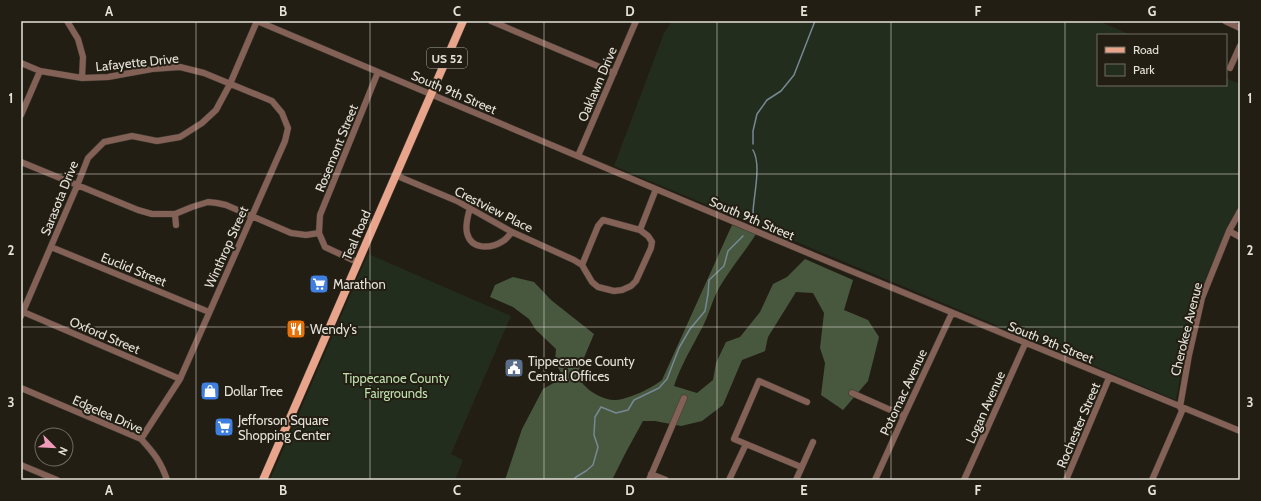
<svg xmlns="http://www.w3.org/2000/svg" width="1261" height="501" font-family="Cabin,sans-serif">
<style>
.green{fill:#232d1d}
.forest{fill:#48583f}
.lines{fill:none;stroke-linecap:round;stroke-linejoin:round}
.stream{stroke:#768893;stroke-width:1.5}
.minor-casing{stroke:#3e392f;stroke-width:7}
.major-casing{stroke:#3e392f;stroke-width:9}
.minor{stroke:#836156;stroke-width:6}
.major{stroke:#e9a48c;stroke-width:8}
.grid{fill:none;stroke:#e5e2da;stroke-width:1;stroke-opacity:0.55}
.labels{text-anchor:middle;dominant-baseline:central;stroke-width:4;stroke-linejoin:round;paint-order:stroke}
.shield{fill:#231e13;stroke:#aba79e;stroke-width:1}
.shield-label{font-size:12px;font-weight:bold;fill:#e5e2da}
.street-label{font-size:13px;fill:#e5e2da;stroke:#231e13}
.poi-label{font-size:13px;fill:#e5e2da;stroke:#231e13;text-anchor:start}
.park-label{font-size:13px;fill:#bedfae;stroke:#231e13}
.neatline{fill:none;stroke:#e5e2da;stroke-width:1.5}
.grid-label{font-size:13px;text-anchor:middle;font-weight:bold;fill:#e5e2da}
</style>
<rect width="100%" height="100%" fill="#231e13"/>
<path class="green" d="M672,21h427l32,14h-33v50h128v-7l14,6v124l-28,55 -13,35 -14,54 -9,48 -562,-234 50,-133z
M368,254l143,62 -60,138 12,6 -8,20h-185z"/>
<path class="forest" d="M732,225l24,9c-12,19 -26,35 -37,54 -7,12 -10,27 -17,40 -10,19 -21,37 -28,58l23,7 16,-13 3,-17 10,-21 14,-5 20,-25 13,-28 14,-7 18,-18 48,21 -9,30 24,10 11,17 -11,44 -25,29 -22,-15 4,-32 -5,-15 4,-35 -11,-20 -17,-1 -28,45 -3,14 -23,9 -19,45 -21,16 -21,5 -26,-5h-12l-17,31 -14,28h-107l17,-51 21,-40 14,-8 4,-8 -6,-11 1,-13 -20,-19 -7,-11 -16,-12 -23,-10 5,-12 18,-8 21,5 17,18 43,34 -16,38c2,5 3,11 7,14 6,7 21,15 31,14 13,-1 36,-12 46,-20z"/>
<g class="lines">
<path class="stream" d="M753,144v-13l4,-17 10,-14 14,-9 13,-16 21,-54
M753,214c0,-17 9,-48 0,-64
M573,480l3,-3 10,-6 7,-6 5,-18 -4,-12 1,-18 6,-10 15,6 12,-3 6,-10 25,-12 8,-9 12,-31 11,-19 15,-18 3,-17 1,-14 15,-14 4,-15 15,-15"/>
<g class="minor-casing">
<path id="minor" d="M67,21l11,18 5,18 -1,21
M257,21l570,240 413,170
M491,21l123,52
M1225,21l15,7
M21,63l19,8 42,7 26,-1 44,-8 28,-2 24,6 68,28 10,12 6,15 -3,13 -105,238 -39,60
M1230,68l10,-22
M21,115l19,-44
M578,156l58,-135
M21,162l117,48 14,4h23l17,-7 16,-5 9,1 9,2 65,28 15,2 13,-2 6,14 32,15
M395,175l62,26 55,31 62,28 8,5 10,17 6,5 16,4 8,-1 9,-4 5,-5 15,-33 1,-6 -4,-6 -8,-6 16,-41
M470,208c-2,7 -5,17 -3,25 4,17 24,16 36,8 4,-2 6,-6 9,-9
M175,214l1,11
M1229,231l11,6
M319,233l1,-18 58,-143
M51,247l158,65
M582,265l16,-39 5,-6 37,10
M21,311l159,68
M21,316l56,-130 11,-28 16,-16 28,-6 25,5 23,-4 22,-14 14,-13 14,-26 27,-63
M21,388l120,51c13,14 20,23 26,41
M852,393l52,23
M21,465l36,15
M801,467l-67,-28 25,-58 48,21
M651,474l15,6
M649,480l35,-82
M729,480l17,-36
M796,480l17,-38
M875,480l29,-64 48,-103
M964,480l61,-136
M1066,480l43,-102
M1152,480l30,-69 -2,-4 9,-52 13,-57 27,-67 11,-20"/>
</g>
<g class="major-casing">
<path id="major" d="M263,480l200,-459"/>
</g>
<use href="#minor" class="minor"/>
<use href="#major" class="major"/>
</g>
<path class="grid" d="M196,21v459M370,21v459M544,21v459M717,21v459M891,21v459M1065,21v459M21,174h1219M21,327h1219"/>
<defs>
<g id="supermarket-square" transform="scale(1)"><rect x="-9" y="-9" width="18" height="18" rx="4" fill="#3f7fe0" stroke="#231e13"/><path d="M-6-5.5h2.5l.6 2H6L4.5 2H-2.5L-4.4-4H-6ZM-1.5 3.2a1.3 1.3 0 1 0 .1 0ZM3 3.2a1.3 1.3 0 1 0 .1 0Z" fill="#fff"/></g>
<g id="restaurant-square" transform="scale(1)"><rect x="-9" y="-9" width="18" height="18" rx="4" fill="#e8710a" stroke="#231e13"/><path d="M-5-6h1v4h1v-4h1v4h1v-4h1v5L-1.5 .5V6h-2V.5L-5-1ZM5-6V6H3V1.5H1.5Q1.5-4 5-6Z" fill="#fff"/></g>
<g id="civic-square" transform="scale(1)"><rect x="-9" y="-9" width="18" height="18" rx="4" fill="#5c6f8a" stroke="#231e13"/><path d="M-.6-6.5H3V-4.5H.6V-3L4-1V1h2V6H-6V1h2V-1L-.6-3ZM-1.2 2.5V6h2.4V2.5Z" fill="#fff"/></g>
<g id="shop-square" transform="scale(1)"><rect x="-9" y="-9" width="18" height="18" rx="4" fill="#3f7fe0" stroke="#231e13"/><path d="M-5-2.5h2.3a2.7 3.5 0 0 1 5.4 0H5L5.5 6h-11ZM-1.5-2.5h3a1.5 2.3 0 0 0-3 0Z" fill="#fff"/></g>
</defs>
<g fill-rule="evenodd">
<use href="#supermarket-square" x="319" y="284"/>
<use href="#restaurant-square" x="296" y="329"/>
<use href="#civic-square" x="514" y="368"/>
<use href="#shop-square" x="210" y="391"/>
<use href="#supermarket-square" x="224" y="427"/>
</g>
<g class="labels">
<rect class="shield" x="427" y="48" width="40" height="20" rx="3"/>
<g class="shield-label">
<text x="447" y="58">US 52</text>
</g>
<g class="street-label">
<text transform="translate(137 62) rotate(-6)">Lafayette Drive</text>
<text transform="translate(597 84) rotate(-67)">Oaklawn Drive</text>
<text transform="translate(454 92) rotate(23)">South 9th Street</text>
<text transform="translate(336 148) rotate(-68)">Rosemont Street</text>
<text transform="translate(59 198) rotate(-68)">Sarasota Drive</text>
<text transform="translate(494 209) rotate(27)">Crestview Place</text>
<text transform="translate(752 218) rotate(23)">South 9th Street</text>
<text transform="translate(356 235) rotate(-67)">Teal Road</text>
<text transform="translate(226 247) rotate(-66)">Winthrop Street</text>
<text transform="translate(134 269) rotate(22)">Euclid Street</text>
<text transform="translate(1186 329) rotate(-76)">Cherokee Avenue</text>
<text transform="translate(105 335) rotate(23)">Oxford Street</text>
<text transform="translate(1051 342) rotate(22)">South 9th Street</text>
<text transform="translate(903 392) rotate(-65)">Potomac Avenue</text>
<text transform="translate(985 407) rotate(-66)">Logan Avenue</text>
<text transform="translate(108 414) rotate(24)">Edgelea Drive</text>
<text transform="translate(1078 425) rotate(-67)">Rochester Street</text>
</g>
<g class="poi-label">
<text x="333" y="284">Marathon</text>
<text x="310" y="329">Wendy's</text>
<text x="528" y="361">Tippecanoe County<tspan x="528" dy="15">Central Offices</tspan></text>
<text x="224" y="391">Dollar Tree</text>
<text x="238" y="420">Jefforson Square<tspan x="238" dy="15">Shopping Center</tspan></text>
</g>
<g class="park-label">
<text x="396" y="378">Tippecanoe County<tspan x="396" dy="15">Fairgrounds</tspan></text>
</g>
</g>
<rect width="1261" height="501" fill="none" stroke="#231e13" stroke-width="44"/>
<rect x="1097" y="34" width="130" height="52" fill="#231e13" stroke="#716c63"/>
<rect x="1105" y="47" width="20" height="6" fill="#e9a48c" stroke="#716c63"/>
<text x="1133" y="54" font-size="12" fill="#e5e2da">Road</text>
<rect x="1105" y="64" width="20" height="12" fill="#232d1d" stroke="#716c63"/>
<text x="1133" y="74" font-size="12" fill="#e5e2da">Park</text>
<g transform="translate(54 447) rotate(114)"><circle r="19" fill="#231e13" stroke="#716c63"/>
<path d="M0-3L7 15L0 10L-7 15Z" fill="#ef9ab8"/>
<text y="-6" font-size="11" font-weight="bold" text-anchor="middle" fill="#e5e2da">N</text>
</g>
<rect x="22" y="22" width="1217" height="457" class="neatline"/>
<g class="grid-label">
<text x="109" y="16">A</text>
<text x="283" y="16">B</text>
<text x="457" y="16">C</text>
<text x="630" y="16">D</text>
<text x="804" y="16">E</text>
<text x="978" y="16">F</text>
<text x="1152" y="16">G</text>
<text x="11" y="103">1</text>
<text x="1250" y="103">1</text>
<text x="11" y="255">2</text>
<text x="1250" y="255">2</text>
<text x="11" y="407">3</text>
<text x="1250" y="407">3</text>
<text x="109" y="495">A</text>
<text x="283" y="495">B</text>
<text x="457" y="495">C</text>
<text x="630" y="495">D</text>
<text x="804" y="495">E</text>
<text x="978" y="495">F</text>
<text x="1152" y="495">G</text>
</g>
</svg>
